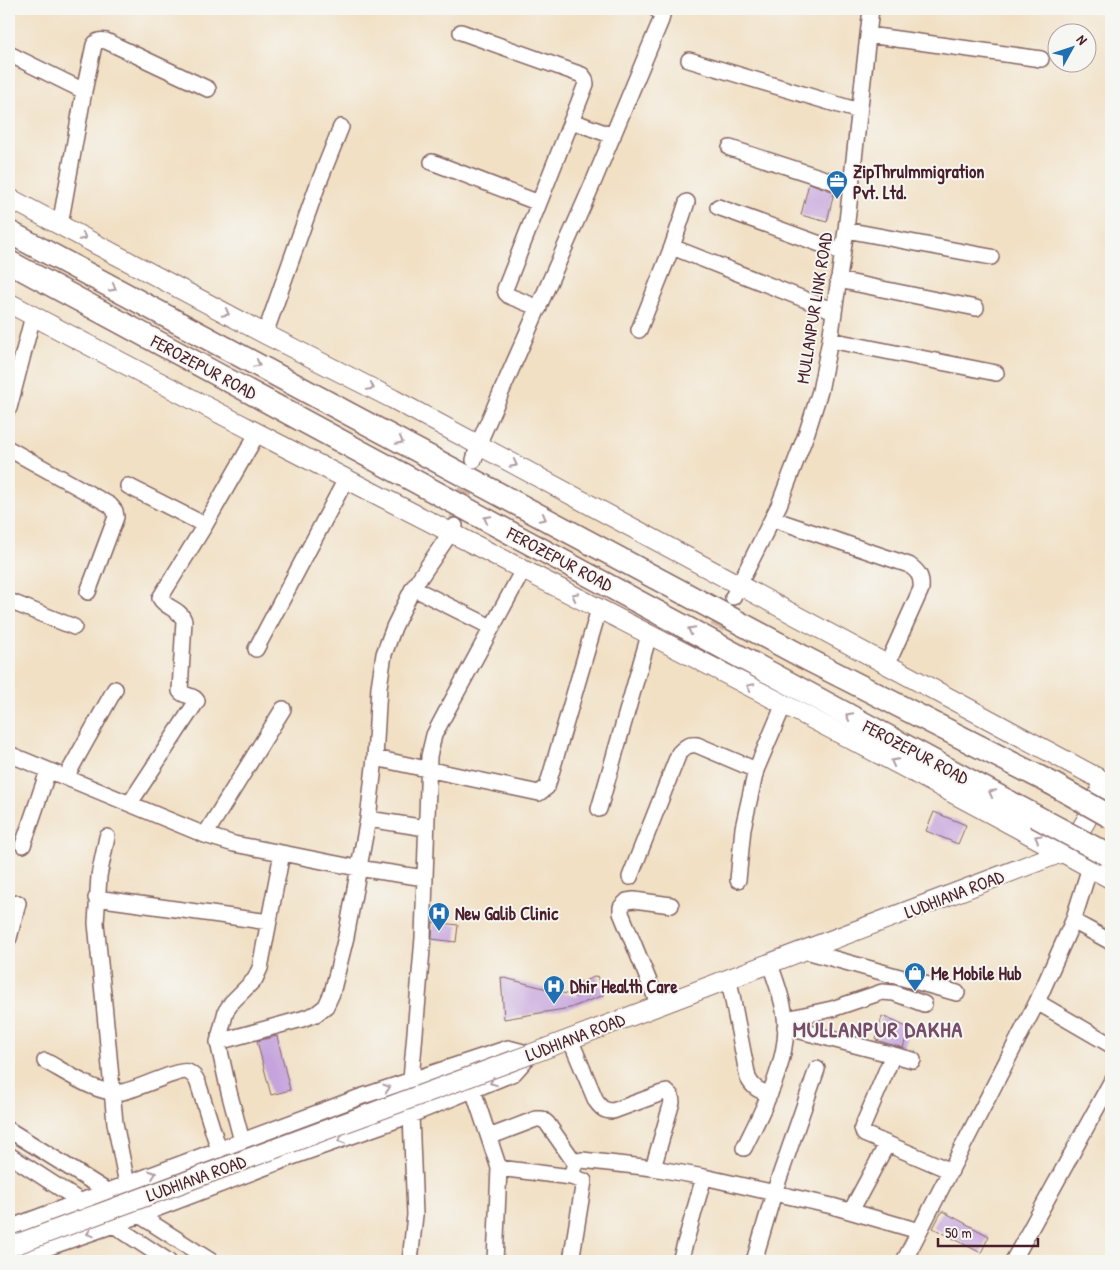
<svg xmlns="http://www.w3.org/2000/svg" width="1120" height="1270" font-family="'Patrick Hand',sans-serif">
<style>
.building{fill:#c5a3dc}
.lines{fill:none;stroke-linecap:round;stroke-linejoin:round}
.minor-tunnel{stroke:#d0b9a5;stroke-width:15;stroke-dasharray:15 8;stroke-linecap:butt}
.minor-casing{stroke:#846361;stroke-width:18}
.major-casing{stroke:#846361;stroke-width:21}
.highway-casing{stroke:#846361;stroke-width:25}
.minor{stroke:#fff;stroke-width:15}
.major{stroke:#fff;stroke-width:19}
.highway{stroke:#fff;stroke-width:22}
.major-bridge-casing{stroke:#846361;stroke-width:21;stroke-linecap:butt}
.highway-bridge-casing{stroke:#846361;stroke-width:25;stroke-linecap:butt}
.major-bridge{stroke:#fff;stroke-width:19}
.highway-bridge{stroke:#fff;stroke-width:22}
.oneway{stroke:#ae9aa0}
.labels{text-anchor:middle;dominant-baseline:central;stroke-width:4;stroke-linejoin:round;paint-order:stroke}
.poi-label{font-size:18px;font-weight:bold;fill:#4a1f2b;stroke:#f6f6f2;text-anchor:start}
.street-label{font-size:18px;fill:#4a1f2b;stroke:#f6f6f2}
.district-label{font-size:22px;font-weight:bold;letter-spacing:1px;fill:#754d69;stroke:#f6f6f2}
</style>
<rect width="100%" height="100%" fill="#f6f6f2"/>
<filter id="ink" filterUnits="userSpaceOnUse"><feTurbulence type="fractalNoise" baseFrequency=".02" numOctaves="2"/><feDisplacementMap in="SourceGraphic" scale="10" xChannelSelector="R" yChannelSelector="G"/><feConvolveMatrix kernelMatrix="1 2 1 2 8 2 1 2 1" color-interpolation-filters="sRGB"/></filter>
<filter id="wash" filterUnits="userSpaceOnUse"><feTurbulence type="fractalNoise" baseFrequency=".0096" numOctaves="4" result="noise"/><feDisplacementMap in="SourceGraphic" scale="20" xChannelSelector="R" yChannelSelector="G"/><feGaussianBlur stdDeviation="1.12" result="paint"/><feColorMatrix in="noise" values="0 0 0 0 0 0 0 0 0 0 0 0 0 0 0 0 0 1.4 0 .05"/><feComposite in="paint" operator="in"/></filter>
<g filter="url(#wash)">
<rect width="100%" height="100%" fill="#f1e0c4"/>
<g id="blocks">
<path class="building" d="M809,183l25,9 -7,30 -26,-7z
M934,812l32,13 -8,19 -32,-13z
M433,922l25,3 -2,17 -24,-3z
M597,976l7,19 -34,13 -66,11 -3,-42 77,20 -5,-12z
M882,1016l27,12 -6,20 -27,-8z
M277,1036l13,54 -19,5 -14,-54z
M942,1211l47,25 -8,17 -48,-25z"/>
</g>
</g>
<g filter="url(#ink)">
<use href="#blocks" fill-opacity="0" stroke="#846361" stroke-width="1"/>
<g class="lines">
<path class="minor-tunnel" d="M455,526l16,-56
M707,649l21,-42"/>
<g class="minor-casing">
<path id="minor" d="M461,32l121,43 3,4 1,5 -81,205 1,4 3,3 30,12
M868,35l173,24
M9,54l75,37
M689,60l170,51
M572,121l41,15
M730,148l120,39
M432,162l107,41
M687,202l-15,45 162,64
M718,207l124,45
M60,225l24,-134 10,-46c4,-5 6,-5 12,-4l102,48
M846,230l145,27
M838,280l138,28
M639,330l33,-83
M265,334l52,-147 24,-60
M830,340l166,33
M9,408l24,-92
M9,449l101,56 5,6 1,6 -28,75
M474,460l4,-15 115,-262 68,-163 1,-5 -6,-6
M128,486l77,39
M773,519l136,46c10,7 13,12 12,24l-34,76
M413,588l78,39
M733,597l46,-92 28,-73 13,-41 10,-51 16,-110 25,-221
M9,601l65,26
M256,649l90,-170
M9,754l196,81 29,9 48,9 -22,115 -5,11 -23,23 -6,9 -8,31
M375,758l164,35 8,-6 52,-178
M66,777l49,-88
M130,803l67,-102c-4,-7 -13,-4 -17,-10l4,-70c-4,-13 -18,-12 -24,-23l45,-73 52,-91
M599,809l50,-174
M368,819l58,9
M205,835l78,-126
M107,837l-8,39 -3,47 11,111 8,89 12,61
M23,845l25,-74
M282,853l75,15 68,10
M630,877l49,-124c6,-6 9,-9 18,-8l59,25
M738,880l5,-52 13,-58 28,-66
M96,898l173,24
M1073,921l38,21
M9,938l9,-35
M806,951l151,42
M729,980l19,98c5,10 11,13 22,16
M1037,1002l74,43
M659,1006l-38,-93v-6l6,-6 7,-1 37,5
M786,1019l46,-10 50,-17 12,1 30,11
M785,1027l128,33
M570,1039l26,62c5,7 8,10 17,10l49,-18 5,-1 4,4 1,6 -19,66
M893,1055l-31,73 2,6 87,37
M45,1061c21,11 54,35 77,31 15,-2 57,-24 66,-20 5,2 8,6 10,11l21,67
M411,1080l12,-142 6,-182 5,-21 10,-19 79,-146
M473,1090l26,78 -4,93
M9,1130l98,61
M489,1137l47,-18h6l5,4 28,40
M242,1141l-13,-49 -11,-50 84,-23 14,-5 10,-8 6,-13 14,-56 22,-118 7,-61 4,-71 5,-33 10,-27 19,-39 42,-62
M744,1148c18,-37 47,-89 41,-131 -2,-18 -9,-35 -15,-53
M9,1155l77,50
M499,1168l72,9 13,4 -13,80
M571,1177l4,-14 7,-3 71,8 51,9 128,29 87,25
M851,1211l36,-67
M139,1215l72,46
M109,1222l59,39
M9,1228l351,-131 148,-49 23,6 -17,19 -103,42 -119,42 -178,68 -105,36
M410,1261l5,-46 -4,-100
M680,1261l24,-84
M754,1261l20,-68 43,-124
M904,1261l133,-259 36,-81 17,-54
M1013,1261l98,-179"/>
</g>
<g class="major-casing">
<path id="major" d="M9,198l256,136 128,65 718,386
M9,303c366,195 739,376 1102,576
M531,1054l532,-202c20,-20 30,-45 41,-70"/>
</g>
<g class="highway-casing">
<path id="highway" d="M9,232l800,428 242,123
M9,262l1026,554"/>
</g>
<use href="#minor" class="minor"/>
<use href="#major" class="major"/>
<use href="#highway" class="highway"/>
<g class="major-bridge-casing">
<path id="major-bridge" d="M9,1247l522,-193"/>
</g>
<g class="highway-bridge-casing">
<path id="highway-bridge" d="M1051,783l60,34
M1035,816l71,38"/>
</g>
<use href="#major-bridge" class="major-bridge"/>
<use href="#highway-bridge" class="highway-bridge"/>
</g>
<defs><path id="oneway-chevron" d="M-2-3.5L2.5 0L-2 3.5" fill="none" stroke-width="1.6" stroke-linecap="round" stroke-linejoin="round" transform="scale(1.25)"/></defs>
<g class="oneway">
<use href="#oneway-chevron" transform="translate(83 237) rotate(28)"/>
<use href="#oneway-chevron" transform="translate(113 288) rotate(28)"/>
<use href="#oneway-chevron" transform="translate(226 313) rotate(28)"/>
<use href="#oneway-chevron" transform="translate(257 364) rotate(28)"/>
<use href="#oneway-chevron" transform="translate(371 387) rotate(28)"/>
<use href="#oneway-chevron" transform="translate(400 441) rotate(28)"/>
<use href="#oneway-chevron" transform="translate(514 464) rotate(28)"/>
<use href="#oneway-chevron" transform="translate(543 518) rotate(28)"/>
<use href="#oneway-chevron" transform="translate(487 519) rotate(-152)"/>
<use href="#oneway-chevron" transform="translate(575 596) rotate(-153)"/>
<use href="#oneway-chevron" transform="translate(691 630) rotate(-152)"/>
<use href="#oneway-chevron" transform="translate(750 687) rotate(-153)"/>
<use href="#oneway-chevron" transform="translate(849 716) rotate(-152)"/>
<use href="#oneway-chevron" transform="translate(894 762) rotate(-152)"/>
<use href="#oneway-chevron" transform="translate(992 793) rotate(-152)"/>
<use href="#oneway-chevron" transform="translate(1038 838) rotate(-151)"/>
<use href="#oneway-chevron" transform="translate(493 1082) rotate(158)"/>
<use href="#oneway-chevron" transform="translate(387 1088) rotate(-18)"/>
<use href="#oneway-chevron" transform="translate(341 1140) rotate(160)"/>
<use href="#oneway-chevron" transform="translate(153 1174) rotate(-20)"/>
<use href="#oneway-chevron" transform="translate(90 1233) rotate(161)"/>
</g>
</g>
<defs>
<g id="office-pin" transform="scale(1.125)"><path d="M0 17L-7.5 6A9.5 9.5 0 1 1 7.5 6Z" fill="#1f6fb2" stroke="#f6f6f2"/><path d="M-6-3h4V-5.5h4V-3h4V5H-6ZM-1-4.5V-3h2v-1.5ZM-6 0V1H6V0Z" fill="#fff"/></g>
<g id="hospital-pin" transform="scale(1.125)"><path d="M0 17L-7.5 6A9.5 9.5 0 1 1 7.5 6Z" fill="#1f6fb2" stroke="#f6f6f2"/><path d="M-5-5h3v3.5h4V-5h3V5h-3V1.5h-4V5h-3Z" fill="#fff"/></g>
<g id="shop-pin" transform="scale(1.125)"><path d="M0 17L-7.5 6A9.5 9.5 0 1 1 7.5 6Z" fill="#1f6fb2" stroke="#f6f6f2"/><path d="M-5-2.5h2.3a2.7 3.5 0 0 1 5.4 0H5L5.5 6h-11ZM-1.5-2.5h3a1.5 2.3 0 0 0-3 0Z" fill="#fff"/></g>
</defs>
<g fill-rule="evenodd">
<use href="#office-pin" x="837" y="181"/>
<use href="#hospital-pin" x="439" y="913"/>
<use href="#shop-pin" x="915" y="973"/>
<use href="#hospital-pin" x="554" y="986"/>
</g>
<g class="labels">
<g class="poi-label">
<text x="853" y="171">ZipThruImmigration<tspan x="853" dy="21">Pvt. Ltd.</tspan></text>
<text x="455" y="913">New Galib Clinic</text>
<text x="931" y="973">Me Mobile Hub</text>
<text x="570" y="986">Dhir Health Care</text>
</g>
<g class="street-label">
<text transform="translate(814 308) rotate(-81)">MULLANPUR LINK ROAD</text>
<text transform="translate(204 367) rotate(28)">FEROZEPUR ROAD</text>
<text transform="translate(560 559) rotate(28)">FEROZEPUR ROAD</text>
<text transform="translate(916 752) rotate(28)">FEROZEPUR ROAD</text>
<text transform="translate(954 894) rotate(-21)">LUDHIANA ROAD</text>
<text transform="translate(575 1037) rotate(-21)">LUDHIANA ROAD</text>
<text transform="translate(196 1178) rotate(-20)">LUDHIANA ROAD</text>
</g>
<g class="district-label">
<text x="878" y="1029">MULLANPUR DAKHA</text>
</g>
</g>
<rect width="1120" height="1270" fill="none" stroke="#f6f6f2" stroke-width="30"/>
<g transform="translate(1072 48) rotate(50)"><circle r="24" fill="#f6f6f2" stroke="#b1a0a2"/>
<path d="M0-4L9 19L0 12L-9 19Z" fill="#1f6fb2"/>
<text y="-8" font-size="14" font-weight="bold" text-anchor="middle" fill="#4a1f2b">N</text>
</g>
<path d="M938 1238v8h100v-8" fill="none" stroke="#4a1f2b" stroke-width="2.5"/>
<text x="945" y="1238" font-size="15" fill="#4a1f2b" stroke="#f6f6f2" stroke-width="4" paint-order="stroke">50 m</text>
</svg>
